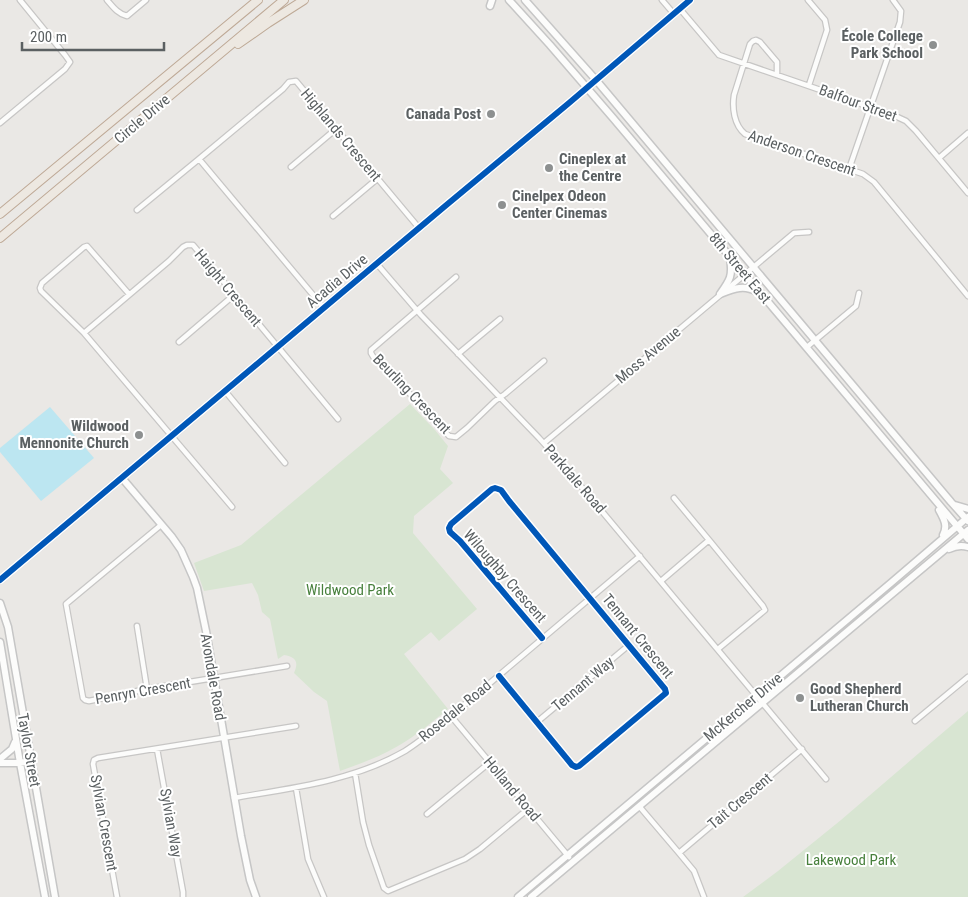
<svg xmlns="http://www.w3.org/2000/svg" width="968" height="897" font-family="'Roboto Condensed',sans-serif">
<style>
.green{fill:#d8e5d2}
.water{fill:#bce6f1}
.lines{fill:none;stroke-linecap:round;stroke-linejoin:round}
.street-casing{stroke:#c7c6c5;stroke-width:7}
.secondary-casing{stroke:#c6c6c6;stroke-width:9}
.highway-casing{stroke:#bea996;stroke-width:10}
.street{stroke:#fcfcfb;stroke-width:4.5}
.secondary{stroke:#fcfcfb;stroke-width:6}
.highway{stroke:#ede8e1;stroke-width:8}
.cycleway-casing{stroke:#fff;stroke-width:9}
.cycleway{stroke:#0057b8;stroke-width:6}
.poi-dot{fill:#8d9090;stroke:#fff;stroke-width:2}
.labels{text-anchor:middle;dominant-baseline:central;stroke-width:4;stroke-linejoin:round;paint-order:stroke}
.poi-label{font-size:15px;font-weight:bold;fill:#5b6062;stroke:#fff;text-anchor:end}
.street-label{font-size:15px;fill:#5b6062;stroke:#fff}
.park-label{font-size:15px;fill:#48803d;stroke:#fff}
</style>
<rect width="100%" height="100%" fill="#eae8e5"/>
<path class="green" d="M410,404l25,26 13,16 -8,23 13,14 -39,33 -1,17 64,76 -38,32 -8,-9 -27,22 44,55c-16,13 -32,27 -50,37 -19,11 -38,18 -58,25l-13,-70 -13,-9 -20,-19c5,-11 2,-16 -10,-18l-6,4 -8,-40 -8,-7 -4,-17 -6,-12 -48,8 -10,-28 47,-18z
M968,711v186h-225l35,-26 63,-51z"/>
<path class="water" d="M50,407l44,51 -53,43 -41,-49v-4z"/>
<g class="lines">
<g class="street-casing">
<path id="street" d="M107,0c6,7 11,14 20,16l19,-16
M662,0l12,14
M808,0l17,20 2,10 -18,55
M680,9l39,46 174,60 13,6 10,10 52,62
M777,75v-13l-17,-20 -4,-2 -3,1 -3,3 -16,51c-2,13 0,30 11,39l118,40 11,8 94,114
M0,123l65,-54 5,-7 -5,-7 -45,-55
M939,158l29,-25
M291,167l45,-38
M849,169l51,-147 1,-11 -8,-11
M137,210l62,-51
M333,216l44,-37
M377,264l44,51 118,123 20,22 267,319
M456,277l-85,73v3l3,5 40,40 35,38 7,1 11,-9 28,-27 10,-7 39,-33
M324,308l-125,-149 84,-70 6,-7 7,-1 123,147
M84,333l-43,-42 -1,-3 2,-5 42,-36 3,-1 42,48
M179,342l55,-47
M807,347l49,-41 3,-13
M458,354l42,-35
M225,391l60,72
M544,443l250,-210 15,-1
M674,498l35,42
M232,507l-148,-174 85,-72 14,-14 4,-2h6l145,174
M161,525l-95,79 17,94 2,2 4,1 58,-12 140,-23
M661,581l48,-41 54,66 2,4 -47,39
M137,626l10,63
M499,676l73,89 4,2 3,-1 87,-73 -1,-4 -156,-188 -8,-11 -6,-2 -3,1 -41,35 -2,4 1,4 10,9 82,97
M451,716l118,141
M915,721l53,-44
M537,722l92,-77
M157,749l26,143v5
M355,773l8,49 6,23 15,43 4,3 77,-32 15,-10 48,-40
M296,788l12,71 16,38
M234,798c58,-10 119,-17 171,-47 16,-10 31,-23 46,-35l189,-160
M639,806l40,47 123,-104
M427,814l62,-51
M679,853l15,18 10,26
M117,897l-24,-133 1,-4 4,-2 198,-32"/>
</g>
<g class="secondary-casing">
<path id="secondary" d="M509,0l41,45 63,73 355,421
M525,0l71,80 355,422 17,19
M490,6l2,-6
M720,294c13,-5 24,-10 37,-2
M720,294c10,-14 13,-18 10,-36
M122,478l50,59 9,13 12,27 4,11 9,43 35,205 9,44 6,17
M955,505l13,4
M939,510c5,9 9,16 4,25
M949,549c6,-3 12,-4 19,-2
M0,580l444,-373 125,-104 121,-103
M0,603l8,24 47,270
M0,642l20,121 25,134
M0,759l12,-10 3,-7
M0,763h20l10,-2
M518,897l374,-315 76,-65
M531,897l437,-367"/>
</g>
<g class="highway-casing">
<path id="highway" d="M238,44l30,-21 36,-23
M0,214l258,-214
M0,238l284,-238"/>
</g>
<use href="#street" class="street"/>
<use href="#secondary" class="secondary"/>
<use href="#highway" class="highway"/>
<g class="cycleway-casing">
<path id="cycleway" d="M0,580l444,-373 125,-104 121,-103
M499,676l73,89 4,2 3,-1 87,-73 -1,-4 -156,-188 -8,-11 -6,-2 -3,1 -41,35 -2,4 1,4 10,9 82,97"/>
</g>
<use href="#cycleway" class="cycleway"/>
</g>
<g class="poi-dot">
<circle cx="933" cy="45" r="5"/>
<circle cx="491" cy="114" r="5"/>
<circle cx="549" cy="168" r="5"/>
<circle cx="502" cy="205" r="5"/>
<circle cx="139" cy="435" r="5"/>
<circle cx="800" cy="698" r="5"/>
</g>
<g class="labels">
<g class="poi-label">
<text x="923" y="36">École College<tspan x="923" dy="17">Park School</tspan></text>
<text x="481" y="114">Canada Post</text>
<text x="559" y="159" text-anchor="start">Cineplex at<tspan x="559" dy="17">the Centre</tspan></text>
<text x="512" y="196" text-anchor="start">Cinelpex Odeon<tspan x="512" dy="17">Center Cinemas</tspan></text>
<text x="129" y="426">Wildwood<tspan x="129" dy="17">Mennonite Church</tspan></text>
<text x="810" y="689" text-anchor="start">Good Shepherd<tspan x="810" dy="17">Lutheran Church</tspan></text>
</g>
<g class="street-label">
<text transform="translate(858 103) rotate(20)">Balfour Street</text>
<text transform="translate(142 119) rotate(-40)">Circle Drive</text>
<text transform="translate(341 135) rotate(50)">Highlands Crescent</text>
<text transform="translate(802 153) rotate(19)">Anderson Crescent</text>
<text transform="translate(740 268) rotate(50)">8th Street East</text>
<text transform="translate(337 281) rotate(-40)">Acadia Drive</text>
<text transform="translate(228 288) rotate(50)">Haight Crescent</text>
<text transform="translate(648 355) rotate(-40)">Moss Avenue</text>
<text transform="translate(412 394) rotate(46)">Beurling Crescent</text>
<text transform="translate(575 479) rotate(49)">Parkdale Road</text>
<text transform="translate(505 576) rotate(49)">Wiloughby Crescent</text>
<text transform="translate(638 636) rotate(51)">Tennant Crescent</text>
<text transform="translate(213 677) rotate(80)">Avondale Road</text>
<text transform="translate(583 684) rotate(-40)">Tennant Way</text>
<text transform="translate(143 691) rotate(-10)">Penryn Crescent</text>
<text transform="translate(743 707) rotate(-40)">McKercher Drive</text>
<text transform="translate(455 711) rotate(-39)">Rosedale Road</text>
<text transform="translate(29 750) rotate(80)">Taylor Street</text>
<text transform="translate(512 789) rotate(50)">Holland Road</text>
<text transform="translate(740 801) rotate(-40)">Tait Crescent</text>
<text transform="translate(104 823) rotate(80)">Sylvian Crescent</text>
<text transform="translate(171 823) rotate(80)">Sylvian Way</text>
</g>
<g class="park-label">
<text x="350" y="590">Wildwood Park</text>
<text x="851" y="860">Lakewood Park</text>
</g>
</g>
<path d="M22 42v8h142v-8" fill="none" stroke="#5b6062" stroke-width="2.5"/>
<text x="30" y="42" font-size="15" fill="#5b6062" stroke="#ffffff" stroke-width="4" paint-order="stroke">200 m</text>
</svg>
